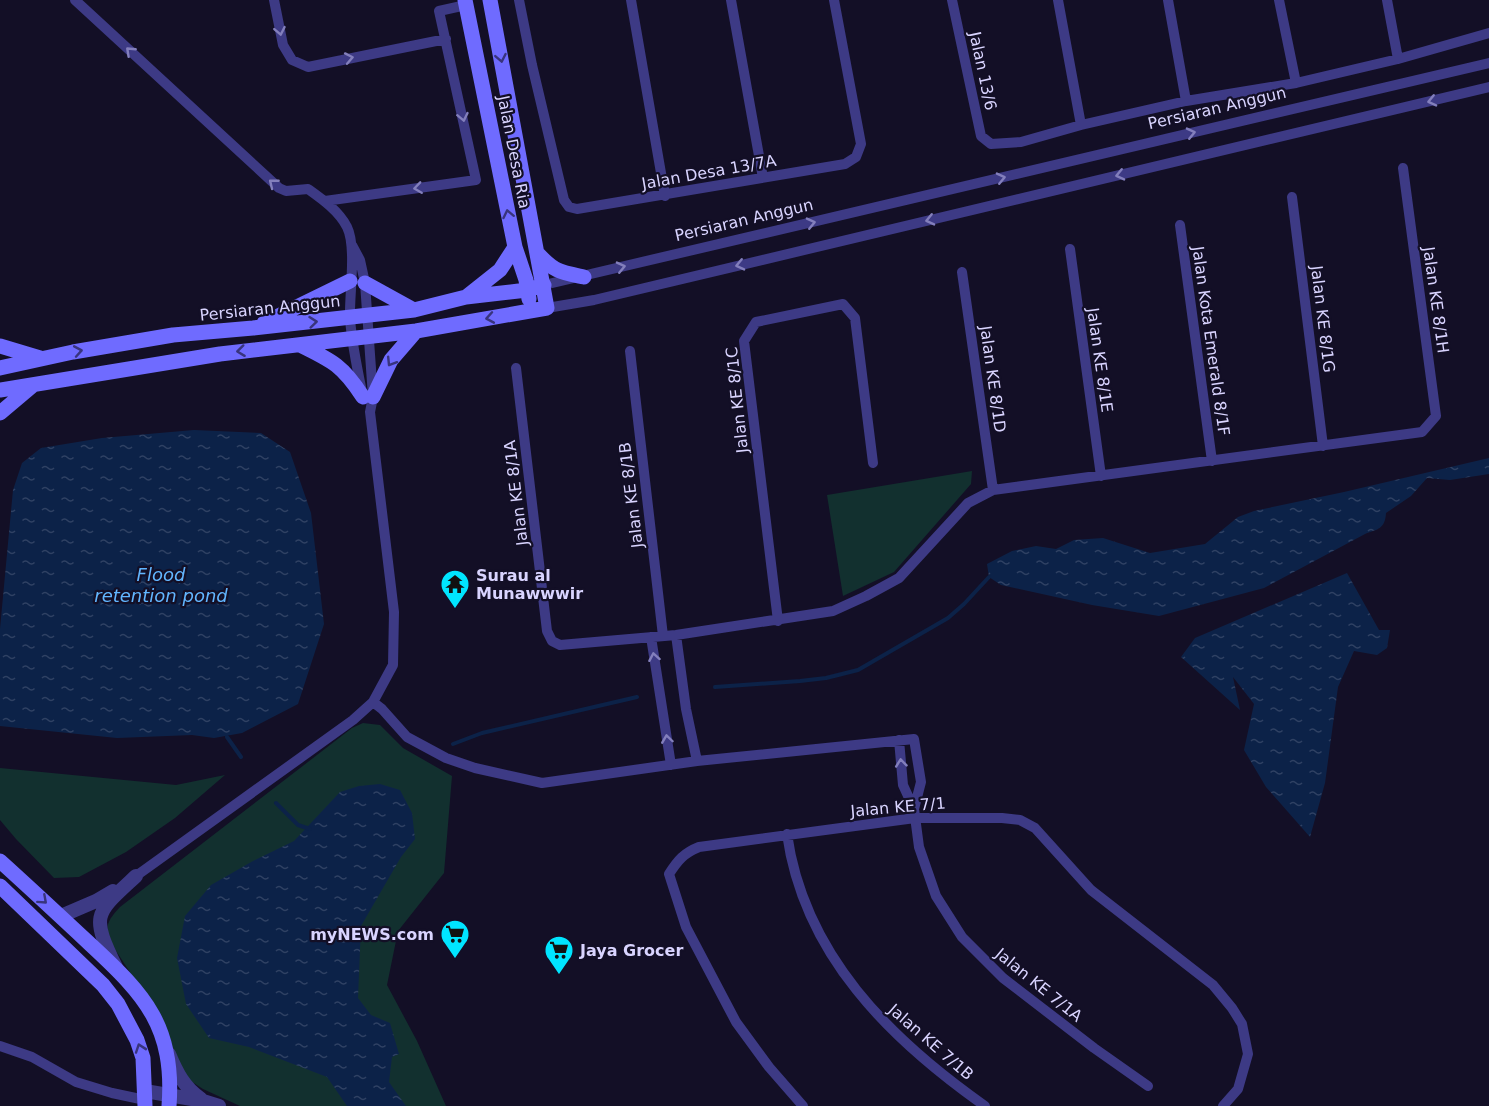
<svg xmlns="http://www.w3.org/2000/svg" width="1489" height="1106" font-family="'DejaVu Sans',sans-serif">
<style>
.park{fill:#12302f}
.water{fill:url(#water-ripples)}
.lines{fill:none;stroke-linecap:round;stroke-linejoin:round}
.stream{stroke:#0c2248;stroke-width:4}
.minor{stroke:#3d3a85;stroke-width:10}
.tertiary{stroke:#3d3a85;stroke-width:14}
.secondary{stroke:#6f6bff;stroke-width:15}
.oneway{stroke:#837fbc}
.oneway2{stroke:#38347d}
.labels{text-anchor:middle;dominant-baseline:central;stroke-width:4.5;stroke-linejoin:round;paint-order:stroke}
.street-label{font-size:16px;fill:#d9d4ff;stroke:#130f26}
.poi-label{font-size:16px;font-weight:bold;fill:#d9d4ff;stroke:#130f26;text-anchor:start}
.water-label{font-size:18px;font-style:italic;fill:#62b6ff;stroke:#130f26}
</style>
<defs>
<pattern id="water-ripples" width="26" height="14" patternUnits="userSpaceOnUse" patternTransform="scale(1.5)"><rect width="26" height="14" fill="#0c2248"/><path d="M2 4q2-2 4 0t4 0M15 11q2-2 4 0t4 0" fill="none" stroke="#2f4163"/></pattern>
</defs>
<rect width="100%" height="100%" fill="#130f26"/>
<path class="park" d="M972,471l-1,13 -77,88 -51,24 -16,-101z
M363,723l17,2 23,23 49,28 -8,97 -46,58 -11,54 30,56 29,65h-206l-37,-17 -17,-11 -13,-21 -14,-40 -50,-77c-5,-15 1,-22 11,-33l232,-179z
M0,768l176,17 49,-10 -50,43 -49,34 -47,25 -25,1 -38,-39 -16,-19z"/>
<path class="water" d="M194,430l67,3 29,19 21,61 13,111 -26,80 -56,29 -28,5 -22,-3 -75,3 -117,-12v-97l13,-139 9,-27 19,-15 61,-10z
M1489,458v16l-39,6 -23,-2 -16,18 -25,17c-1,16 -8,16 -21,21l-101,54 -105,28 -67,-11 -91,-20 -12,-8 -2,-13 25,-13 24,-5 20,3 18,-9 29,-2 47,15 55,-9 33,-27 16,-6 90,-19z
M1347,573l32,57h11l-3,18 -10,7 -23,-4 -16,36 -13,96 -15,54 -44,-50 -22,-37 10,-46 -21,-27 7,33 -59,-53 14,-19z
M380,784l20,6 12,23 3,26 -14,18 -40,69 -3,72 13,17 19,8 9,31 -7,3 -3,25 17,24h-59l-20,-29 -78,-30 -40,-9 -23,-34 -9,-46 8,-42 26,-31 42,-24 41,-20 46,-49 19,-6z"/>
<g class="lines">
<path class="stream" d="M715,687l85,-6 26,-3 32,-8 90,-52 16,-14 25,-27
M227,737l14,20
M453,744l29,-11 155,-36
M276,803l22,22 12,4"/>
<path class="minor" d="M75,0l204,188 7,3 22,-2c14,10 31,22 39,38 10,20 2,68 3,92 2,25 7,49 12,73
M274,0l9,45 9,15 16,7 138,-28
M519,0l13,65 32,135 5,7 8,2 268,-45 11,-7 5,-13 -27,-144
M631,0l34,196
M731,0l32,178
M952,0l29,136 10,8 30,-2 60,-17 105,-24 110,-18 102,-24 91,-26
M1058,0l23,125
M1168,0l18,101
M1279,0l17,83
M1387,0l11,59
M1292,197l31,249
M325,201l151,-21 -37,-169 27,-6
M1180,225l32,236
M1070,249l31,227
M962,272l31,218
M544,285l945,-222
M547,308l47,-8 895,-213
M630,351l33,285
M516,368l31,263 5,10 8,4 116,-10 157,-24 33,-15 33,-18 69,-75 25,-13 429,-58 14,-16 -33,-248
M778,621l-34,-280 12,-19 87,-18 12,14 18,145
M676,635l10,74 11,52
M651,637l20,128
M373,702l9,7 25,28 39,21 29,10 67,15 155,-22 217,-22 7,43 -7,27
M899,740l4,45 11,24 5,38 17,49 26,41 41,41 91,70 54,38
M787,834c17,121 103,205 198,272
M136,876l217,-156 20,-18 20,-37 1,-53 -24,-200 3,-15 -8,-114 -5,-23 -8,-15
M0,1046l32,11 44,25 36,11 33,7
M803,1106l-34,-39 -33,-45 -50,-95 -17,-53c9,-14 15,-21 30,-27l216,-29h87l18,2 15,8 56,62 122,95 19,23 10,16 6,30 -10,35 -15,17"/>
<path class="tertiary" d="M61,916l35,-15 17,-10
M116,967c-26,-53 -21,-53 20,-91
M169,1054c8,19 15,33 32,45
M145,1091l58,10 16,5"/>
<path class="secondary" d="M465,0l50,247 11,33 3,19
M538,254c17,18 22,18 46,23
M365,283l49,27
M466,297l34,-27 15,-23
M264,323l86,-42
M300,345c33,16 43,21 63,52
M0,346l40,12
M0,368l73,-16 100,-17 80,-7 161,-18 52,-13 61,-7 17,-5
M0,390l220,-36 196,-23 131,-23 -57,-308
M373,397l18,-37 25,-29
M0,413l32,-27
M0,861c31,28 61,56 91,84 54,50 84,82 78,161
M0,886l103,99 15,19 19,36 6,18 2,48"/>
</g>
<defs><path id="oneway-chevron" d="M-2-3.5L2.5 0L-2 3.5" fill="none" stroke-width="1.6" stroke-linecap="round" stroke-linejoin="round" transform="scale(1.5)"/></defs>
<g class="oneway">
<use href="#oneway-chevron" transform="translate(280 31) rotate(79)"/>
<use href="#oneway-chevron" transform="translate(130 51) rotate(-137)"/>
<use href="#oneway-chevron" transform="translate(349 58) rotate(-11)"/>
<use href="#oneway-chevron" transform="translate(1432 101) rotate(167)"/>
<use href="#oneway-chevron" transform="translate(463 117) rotate(78)"/>
<use href="#oneway-chevron" transform="translate(1191 133) rotate(-13)"/>
<use href="#oneway-chevron" transform="translate(1120 175) rotate(167)"/>
<use href="#oneway-chevron" transform="translate(1001 178) rotate(-13)"/>
<use href="#oneway-chevron" transform="translate(273 183) rotate(-141)"/>
<use href="#oneway-chevron" transform="translate(418 188) rotate(172)"/>
<use href="#oneway-chevron" transform="translate(930 220) rotate(167)"/>
<use href="#oneway-chevron" transform="translate(811 223) rotate(-13)"/>
<use href="#oneway-chevron" transform="translate(740 265) rotate(167)"/>
<use href="#oneway-chevron" transform="translate(621 267) rotate(-13)"/>
<use href="#oneway-chevron" transform="translate(654 657) rotate(-100)"/>
<use href="#oneway-chevron" transform="translate(667 739) rotate(-98)"/>
<use href="#oneway-chevron" transform="translate(901 763) rotate(-96)"/>
</g>
<g class="oneway2">
<use href="#oneway-chevron" transform="translate(501 58) rotate(79)"/>
<use href="#oneway-chevron" transform="translate(508 214) rotate(-102)"/>
<use href="#oneway-chevron" transform="translate(490 318) rotate(170)"/>
<use href="#oneway-chevron" transform="translate(313 322) rotate(-6)"/>
<use href="#oneway-chevron" transform="translate(78 351) rotate(-10)"/>
<use href="#oneway-chevron" transform="translate(241 351) rotate(173)"/>
<use href="#oneway-chevron" transform="translate(391 362) rotate(122)"/>
<use href="#oneway-chevron" transform="translate(43 900) rotate(42)"/>
<use href="#oneway-chevron" transform="translate(140 1048) rotate(-109)"/>
</g>
<defs>
<g id="temple-pin" transform="scale(1.5)"><path d="M0 17L-7.5 6A9.5 9.5 0 1 1 7.5 6Z" fill="#00e5ff" stroke="#130f26"/><path d="M0-6L5-2H3V0L6.5 2.5H4V6H1.5V3h-3V6H-4V2.5H-6.5L-3 0V-2H-5Z" fill="#111"/></g>
<g id="supermarket-pin" transform="scale(1.5)"><path d="M0 17L-7.5 6A9.5 9.5 0 1 1 7.5 6Z" fill="#00e5ff" stroke="#130f26"/><path d="M-6-5.5h2.5l.6 2H6L4.5 2H-2.5L-4.4-4H-6ZM-1.5 3.2a1.3 1.3 0 1 0 .1 0ZM3 3.2a1.3 1.3 0 1 0 .1 0Z" fill="#111"/></g>
</defs>
<g fill-rule="evenodd">
<use href="#temple-pin" x="455" y="584"/>
<use href="#supermarket-pin" x="455" y="934"/>
<use href="#supermarket-pin" x="559" y="950"/>
</g>
<g class="labels">
<g class="street-label">
<text transform="translate(983 71) rotate(78)">Jalan 13/6</text>
<text transform="translate(1217 108) rotate(-13)">Persiaran Anggun</text>
<text transform="translate(514 152) rotate(79)">Jalan Desa Ria</text>
<text transform="translate(709 172) rotate(-10)">Jalan Desa 13/7A</text>
<text transform="translate(744 220) rotate(-13)">Persiaran Anggun</text>
<text transform="translate(1436 300) rotate(82)">Jalan KE 8/1H</text>
<text transform="translate(270 308) rotate(-6)">Persiaran Anggun</text>
<text transform="translate(1323 319) rotate(83)">Jalan KE 8/1G</text>
<text transform="translate(1211 341) rotate(82)">Jalan Kota Emerald 8/1F</text>
<text transform="translate(1100 360) rotate(82)">Jalan KE 8/1E</text>
<text transform="translate(993 379) rotate(82)">Jalan KE 8/1D</text>
<text transform="translate(737 400) rotate(-96)">Jalan KE 8/1C</text>
<text transform="translate(516 493) rotate(-97)">Jalan KE 8/1A</text>
<text transform="translate(631 495) rotate(-97)">Jalan KE 8/1B</text>
<text transform="translate(898 807) rotate(-5)">Jalan KE 7/1</text>
<text transform="translate(1039 985) rotate(39)">Jalan KE 7/1A</text>
<text transform="translate(931 1042) rotate(41)">Jalan KE 7/1B</text>
</g>
<g class="poi-label">
<text x="476" y="575">Surau al<tspan x="476" dy="18">Munawwwir</tspan></text>
<text x="434" y="934" text-anchor="end">myNEWS.com</text>
<text x="580" y="950">Jaya Grocer</text>
</g>
<g class="water-label">
<text x="161" y="574">Flood<tspan x="161" dy="21">retention pond</tspan></text>
</g>
</g>
</svg>
